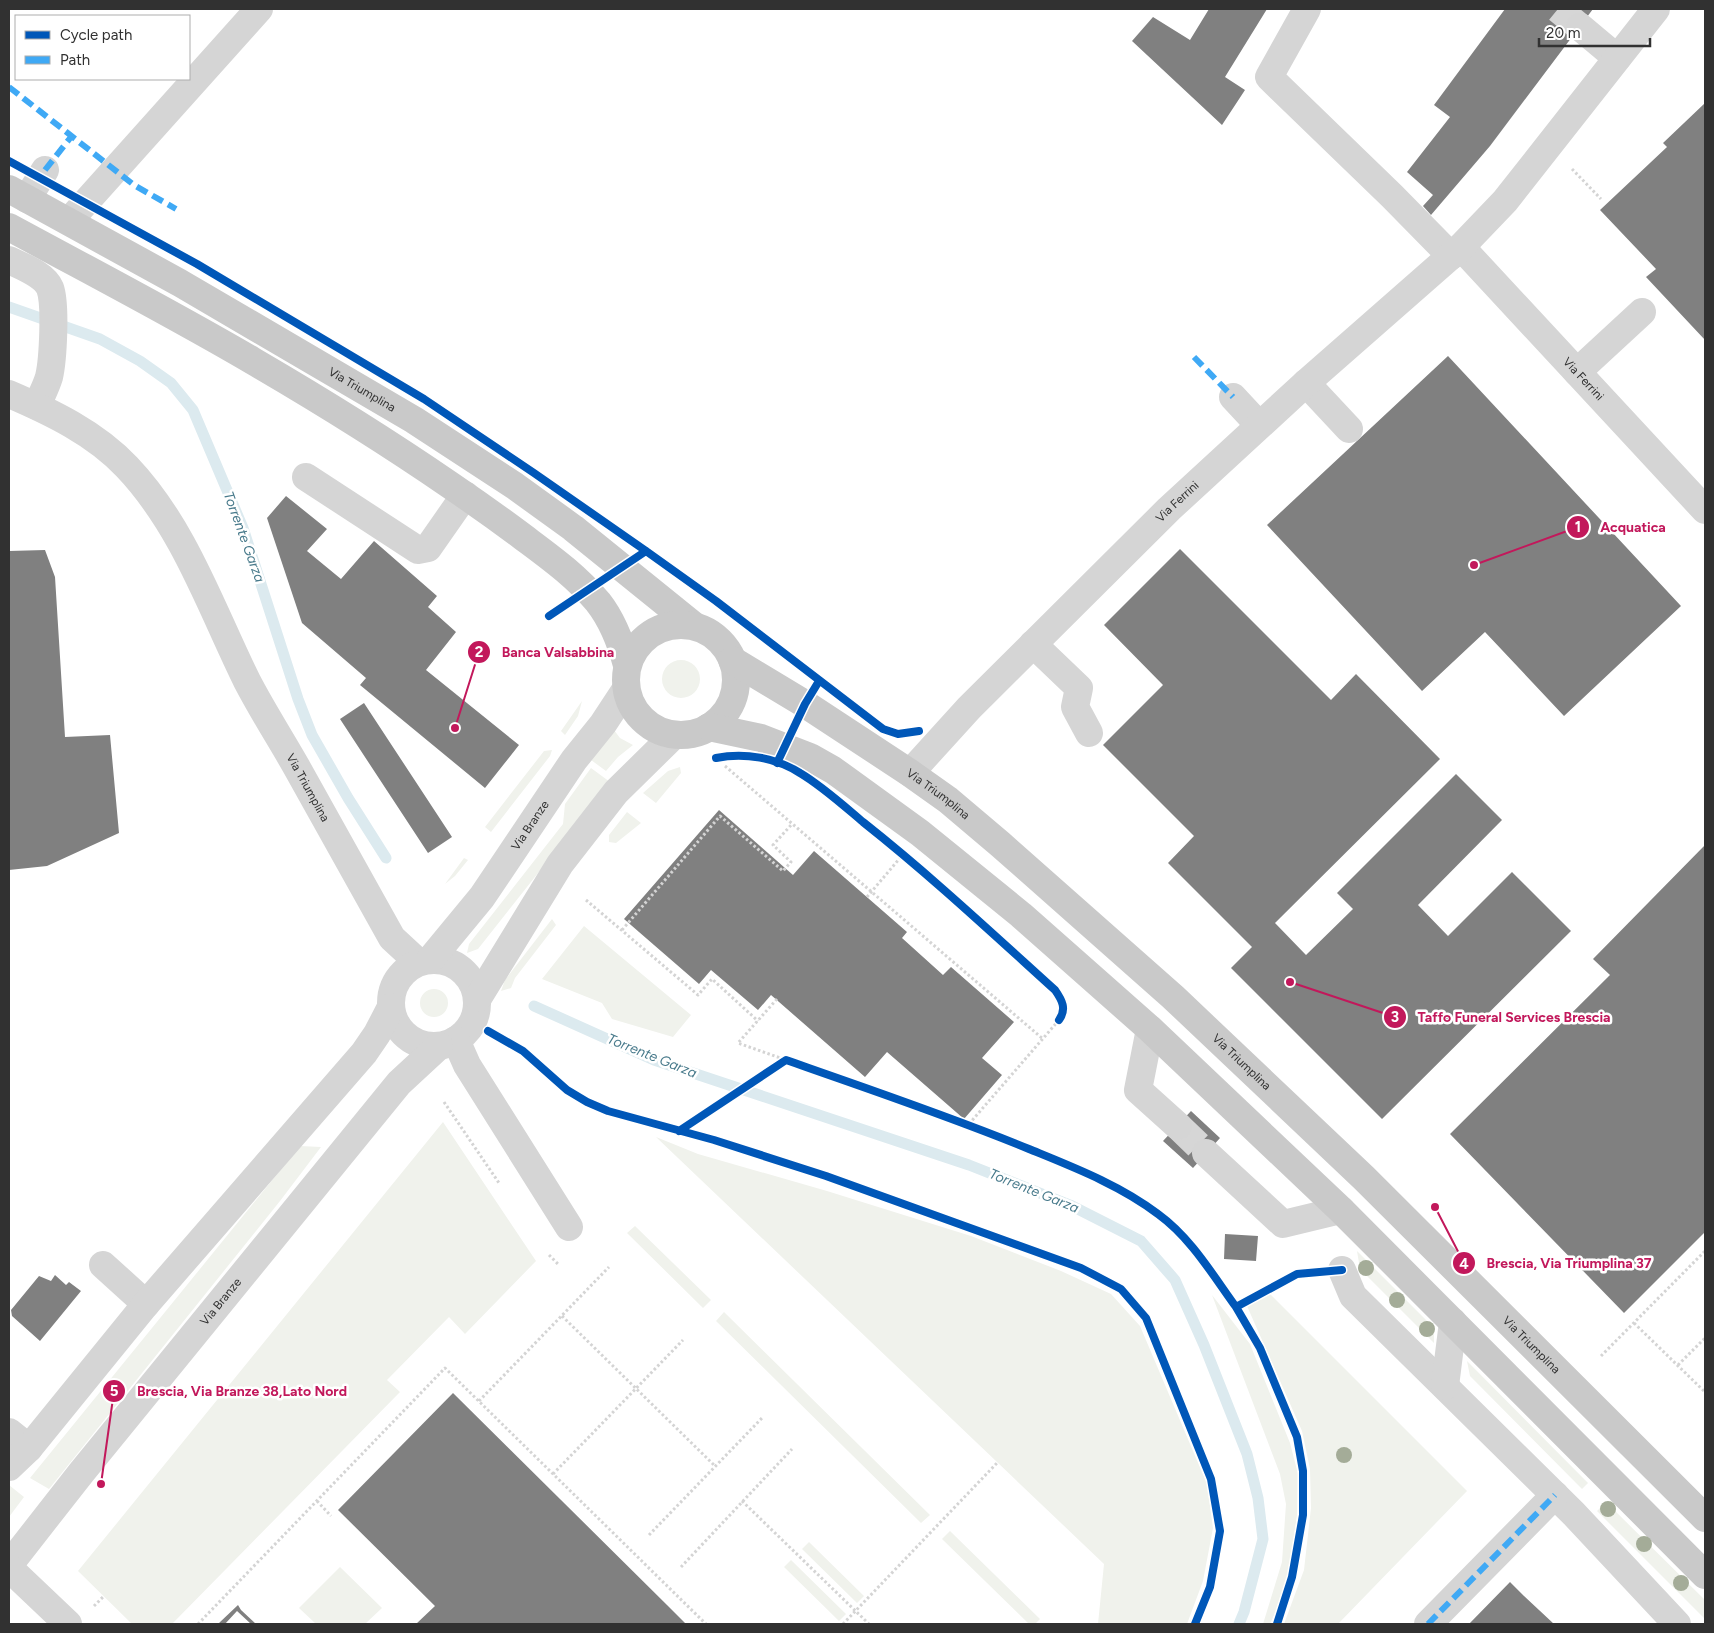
<svg xmlns="http://www.w3.org/2000/svg" width="1714" height="1633" font-family="Figtree,sans-serif">
<style>
.green{fill:#f0f2ec}
.lines{fill:none;stroke-linecap:round;stroke-linejoin:round}
.stream{stroke:#dceaef;stroke-width:11}
.building{fill:#808080}
.minor-tunnel{stroke:#d6d6d6;stroke-width:28;stroke-dasharray:28 14;stroke-linecap:butt}
.path{stroke:#d4d4d4;stroke-width:3;stroke-dasharray:2.5 2.5;stroke-linecap:butt}
.minor{stroke:#d5d5d5;stroke-width:28}
.major{stroke:#c9c9c9;stroke-width:28}
.quiet{stroke:#3fa9f5;stroke-width:6;stroke-dasharray:12 6;stroke-linecap:butt}
.cycleway-casing{stroke:#fff;stroke-width:11}
.cycleway{stroke:#0057b8;stroke-width:8}
.tree{fill:#a4ac98}
.labels{text-anchor:middle;dominant-baseline:central;stroke-width:5;stroke-linejoin:round;paint-order:stroke}
.street-label{font-size:12px;fill:#313131;stroke:#fff}
.water-label{font-size:14px;font-style:italic;fill:#487a8b;stroke:#fff}
.leader{fill:none;stroke:#c2185b;stroke-width:2}
.callout-dot{fill:#c2185b;stroke:#fff;stroke-width:2}
.mark-label{font-size:15px;text-anchor:middle;font-weight:bold;fill:#fff}
.callout-label{font-size:14px;text-anchor:middle;font-weight:bold;fill:#c2185b;stroke:#fff;stroke-width:5;stroke-linejoin:round;paint-order:stroke}
</style>
<rect width="100%" height="100%" fill="#fff"/>
<path class="green" d="M662 679a19 19 0 1 1 38 0a19 19 0 1 1-38 0Z
M582,701l-4,15 -13,19 -4,-4z
M611,726l9,12 13,7 -15,12 -12,14 -19,-14z
M552,750l-2,6 -59,76 -6,-5 59,-76z
M680,767l1,6 -25,30 -13,-10 25,-22z
M591,768l19,14 -132,167 -11,4 2,-9 94,-120 2,-20z
M627,812l14,11 -25,20 -7,-1v-7z
M464,858l4,2 -13,16 -10,8z
M552,919l4,6 -41,53 -4,10 -10,3 4,-11z
M584,926l107,89 -18,22 -61,-18 -10,-16 -60,-24z
M420 1003a14 14 0 1 1 28 0a14 14 0 1 1-28 0Z
M443,1122l93,139 -71,73 -16,-17 -62,63 13,12 -228,232h-40l-54,-53z
M656,1137l42,17 129,37 144,45 90,35 50,23 29,32 67,158 6,44 -10,53 -16,43h-89l6,-60z
M300,1146l21,1 -41,54 -231,288 -19,-11z
M635,1226l76,74 -8,8 -76,-75z
M1357,1251l77,77v15l-74,-74z
M1269,1293l198,198 -129,133h-54l20,-54 7,-62 -1,-39 -8,-38 -55,-125z
M1212,1295l38,49 40,99 8,31 -1,41 -7,50 -7,30 -13,29h-7l19,-62 4,-58 -6,-30z
M724,1312l206,203 -9,8 -205,-202z
M1467,1361l121,122 -6,6 -112,-113z
M9,1485l15,12 -15,20z
M1606,1502l99,98v19l-108,-108z
M950,1531l90,88 -5,5h-6l-87,-85z
M809,1542l55,54 -7,7 -55,-54z
M791,1560l55,54 -7,7 -55,-54z
M340,1567l42,41 -17,16h-49l-17,-16z"/>
<g class="lines">
<path class="stream" d="M9,307l91,32 40,22 31,22 22,27 50,118 55,171 14,36 36,63 38,60
M534,1006l120,54 315,105 101,40 71,36 34,39 29,65 43,109 11,44 5,41 -19,73 -5,12"/>
</g>
<path class="building" d="M1209,9h58l-42,68 20,13 -23,35 -90,-84 21,-24 37,23z
M1505,9h88l-103,137 -59,69 -8,-9 10,-11 -26,-23 43,-55 -16,-12z
M1705,103v237l-59,-63 10,-8 -56,-59 67,-63 -4,-4z
M1448,356l233,250 -117,110 -79,-84 -63,59 -155,-166z
M286,496l41,33 -20,22 34,28 33,-38 63,55 -9,11 28,25 -30,38 93,75 -34,43 -125,-103 6,-7 -64,-55 -35,-105z
M1180,549l151,151 25,-26 84,85 -165,164 31,32 47,-46 -16,-16 119,-119 46,46 -84,85 30,31 64,-64 59,59 -189,188 -151,-151 21,-21 -84,-84 26,-27 -91,-91 60,-60 -59,-60z
M45,550l10,27 10,160 45,-2 9,98 -72,33 -38,4v-319z
M364,703l88,134 -24,16 -88,-134z
M719,810l74,65 21,-24 93,81 -5,6 41,37 8,-8 63,55 -32,36 20,17 -38,44 -77,-67 -22,25 -94,-82 -13,15 -47,-40 -12,14 -75,-65z
M1705,845v387l-81,81 -174,-179 160,-159 -17,-16z
M1191,1111l29,27 -27,30 -30,-27z
M1225,1234l33,2 -2,25 -32,-2z
M55,1275l11,10 3,-3 12,9 -41,50 -28,-25 -1,-6 28,-34 12,5z
M453,1393l214,212 19,19h-270l19,-18 -97,-96z
M1510,1582l14,14 30,28h-85z
M238,1605l3,5 15,14h-5l-14,-13 -12,13h-5l-1,-1z"/>
<g class="lines">
<path class="minor-tunnel" d="M1558,9l22,18
M1178,1126l28,27"/>
<path class="path" d="M1572,169l29,30
M725,766l318,273
M867,897l33,-39
M586,900l112,95 14,-16 46,42
M622,930l98,-114 63,55 8,-9 -18,-17 19,-21
M777,999l-39,44 48,17
M444,1102l55,81
M969,1124l90,-104
M549,1255l9,9
M562,1316l153,150
M1634,1323l71,69
M1601,1356l104,-105
M1678,1365l27,-27
M479,1401l130,-134
M553,1474l130,-134
M317,1501l14,15
M742,1501l127,123
M649,1535l113,-117
M681,1567l111,-118
M94,1606l10,-10
M198,1624l247,-256 261,256
M843,1624l154,-161"/>
<g class="minor">
<path d="M1307,9l-38,68 123,119 59,60"/>
<path d="M1580,27l37,31"/>
<path d="M27,199l18,-29"/>
<path d="M69,221l190,-212"/>
<path id="s1" d="M1461,247l244,263"/>
<path d="M9,260c12,6 35,14 41,28 6,16 3,72 -1,89 -3,10 -8,19 -12,29"/>
<path d="M1577,372l65,-60"/>
<path d="M1306,383l43,46"/>
<path id="s2" d="M9,394c42,18 86,39 118,73 57,60 84,141 120,214 15,29 33,57 49,85 32,58 64,115 96,172l26,24"/>
<path d="M1233,397l26,28"/>
<path d="M306,477l112,73 10,-2 37,-53"/>
<path d="M1033,644l46,44 -4,19 14,26"/>
<path id="s3" d="M910,773l59,-65 200,-199 137,-126 155,-136 44,-46 151,-192"/>
<circle cx="434" cy="1003" r="43"/>
<path id="s4" d="M430,960l52,-63 92,-137 29,-36 23,-35"/>
<path d="M478,998l82,-134 56,-72 58,-57"/>
<path d="M1150,1029l-12,61 40,36"/>
<path d="M456,1040l11,25 102,162"/>
<path d="M1206,1153l77,71 58,-14"/>
<path d="M103,1265l43,39"/>
<path d="M1342,1270l11,26 221,218 103,110"/>
<path d="M1445,1386l8,-64"/>
<path d="M9,1432l20,16"/>
<path d="M9,1467l20,-19 117,-144 218,-251 13,-19 14,-27"/>
<path id="s5" d="M9,1565l72,-92 318,-390 40,-37"/>
<path d="M9,1568l59,56"/>
<path d="M1428,1624l127,-129"/>
</g>
<g class="major">
<path id="s6" d="M9,189l171,94 234,137 101,66 58,42 120,97"/>
<path d="M9,227c81,44 164,87 244,134 67,39 133,80 197,124 25,17 49,34 73,52 28,21 52,38 75,65 15,19 23,41 29,63"/>
<circle cx="681" cy="680" r="55"/>
<path id="s7" d="M732,660l73,44 105,69 38,27 52,44 173,153 191,181 341,340"/>
<path d="M709,727l52,11 49,19 23,13 87,63 101,82 129,114 191,181 364,365"/>
</g>
<path class="quiet" d="M9,87l125,98 42,24
M45,170l26,-33
M1194,357l39,40
M1428,1624l127,-129"/>
<g class="cycleway-casing">
<path id="cycleway" d="M9,161l188,103 227,135 110,74 112,78 70,50 167,128 15,5 21,-3
M549,616l97,-65
M716,758c29,-6 60,0 84,15 22,13 44,33 63,49 67,53 129,111 192,168 7,10 12,19 4,30
M777,763l28,-59 14,-23
M488,1031l35,20 44,39 20,12 21,9 106,29 112,36 255,92 40,21 25,29 65,161 9,52 -10,56 -15,37
M679,1131l107,-71c82,29 163,56 243,89 44,18 91,36 129,65 33,24 54,60 78,93
M1277,1624l15,-47 11,-62v-44l-6,-34 -37,-89 -24,-41 61,-33 45,-4"/>
</g>
<use href="#cycleway" class="cycleway"/>
</g>
<g class="tree">
<circle cx="1366" cy="1268" r="8"/>
<circle cx="1397" cy="1300" r="8"/>
<circle cx="1427" cy="1329" r="8"/>
<circle cx="1344" cy="1455" r="8"/>
<circle cx="1608" cy="1509" r="8"/>
<circle cx="1644" cy="1544" r="8"/>
<circle cx="1681" cy="1583" r="8"/>
</g>
<g class="labels">
<g class="street-label">
<text stroke="none"><textPath href="#s1" startOffset="180">Via Ferrini</textPath></text>
<text stroke="none"><textPath href="#s6" startOffset="406">Via Triumplina</textPath></text>
<text stroke="none"><textPath href="#s3" startOffset="381">Via Ferrini</textPath></text>
<text stroke="none"><textPath href="#s2" startOffset="509">Via Triumplina</textPath></text>
<text stroke="none"><textPath href="#s7" startOffset="246">Via Triumplina</textPath></text>
<text stroke="none"><textPath href="#s4" startOffset="168">Via Branze</textPath></text>
<text stroke="none"><textPath href="#s7" startOffset="651">Via Triumplina</textPath></text>
<text stroke="none"><textPath href="#s5" startOffset="338">Via Branze</textPath></text>
<text stroke="none"><textPath href="#s7" startOffset="1056">Via Triumplina</textPath></text>
</g>
<g class="water-label">
<text transform="translate(244 537) rotate(70)">Torrente Garza</text>
<text transform="translate(652 1056) rotate(22)">Torrente Garza</text>
<text transform="translate(1034 1191) rotate(22)">Torrente Garza</text>
</g>
</g>
<path class="leader" d="M1474 565L1578 527M455 728L479 652M1290 982L1395 1017M1435 1207L1464 1263M101 1484L114 1391"/>
<g class="callout-dot">
<circle cx="1474" cy="565" r="5"/>
<circle cx="455" cy="728" r="5"/>
<circle cx="1290" cy="982" r="5"/>
<circle cx="1435" cy="1207" r="5"/>
<circle cx="101" cy="1484" r="5"/>
<circle cx="1578" cy="527" r="12"/>
<circle cx="479" cy="652" r="12"/>
<circle cx="1395" cy="1017" r="12"/>
<circle cx="1464" cy="1263" r="12"/>
<circle cx="114" cy="1391" r="12"/>
</g>
<g class="mark-label">
<text x="1578" y="532">1</text>
<text x="479" y="657">2</text>
<text x="1395" y="1022">3</text>
<text x="1464" y="1269">4</text>
<text x="114" y="1396">5</text>
</g>
<g class="callout-label">
<text x="1633" y="532">Acquatica</text>
<text x="558" y="657">Banca Valsabbina</text>
<text x="1514" y="1022">Taffo Funeral Services Brescia</text>
<text x="1569" y="1268">Brescia, Via Triumplina 37</text>
<text x="242" y="1396">Brescia, Via Branze 38,Lato Nord</text>
</g>
<rect width="1714" height="1633" fill="none" stroke="#313131" stroke-width="20"/>
<rect x="15" y="15" width="175" height="65" fill="#ffffff" stroke="#adadad"/>
<rect x="25" y="31" width="25" height="8" fill="#0057b8" stroke="#adadad"/>
<text x="60" y="40" font-size="15" fill="#313131">Cycle path</text>
<rect x="25" y="56" width="25" height="8" fill="#3fa9f5" stroke="#adadad"/>
<text x="60" y="65" font-size="15" fill="#313131">Path</text>
<path d="M1539 38v8h111v-8" fill="none" stroke="#313131" stroke-width="2.5"/>
<text x="1546" y="38" font-size="15" fill="#313131" stroke="#ffffff" stroke-width="4" paint-order="stroke">20 m</text>
</svg>
